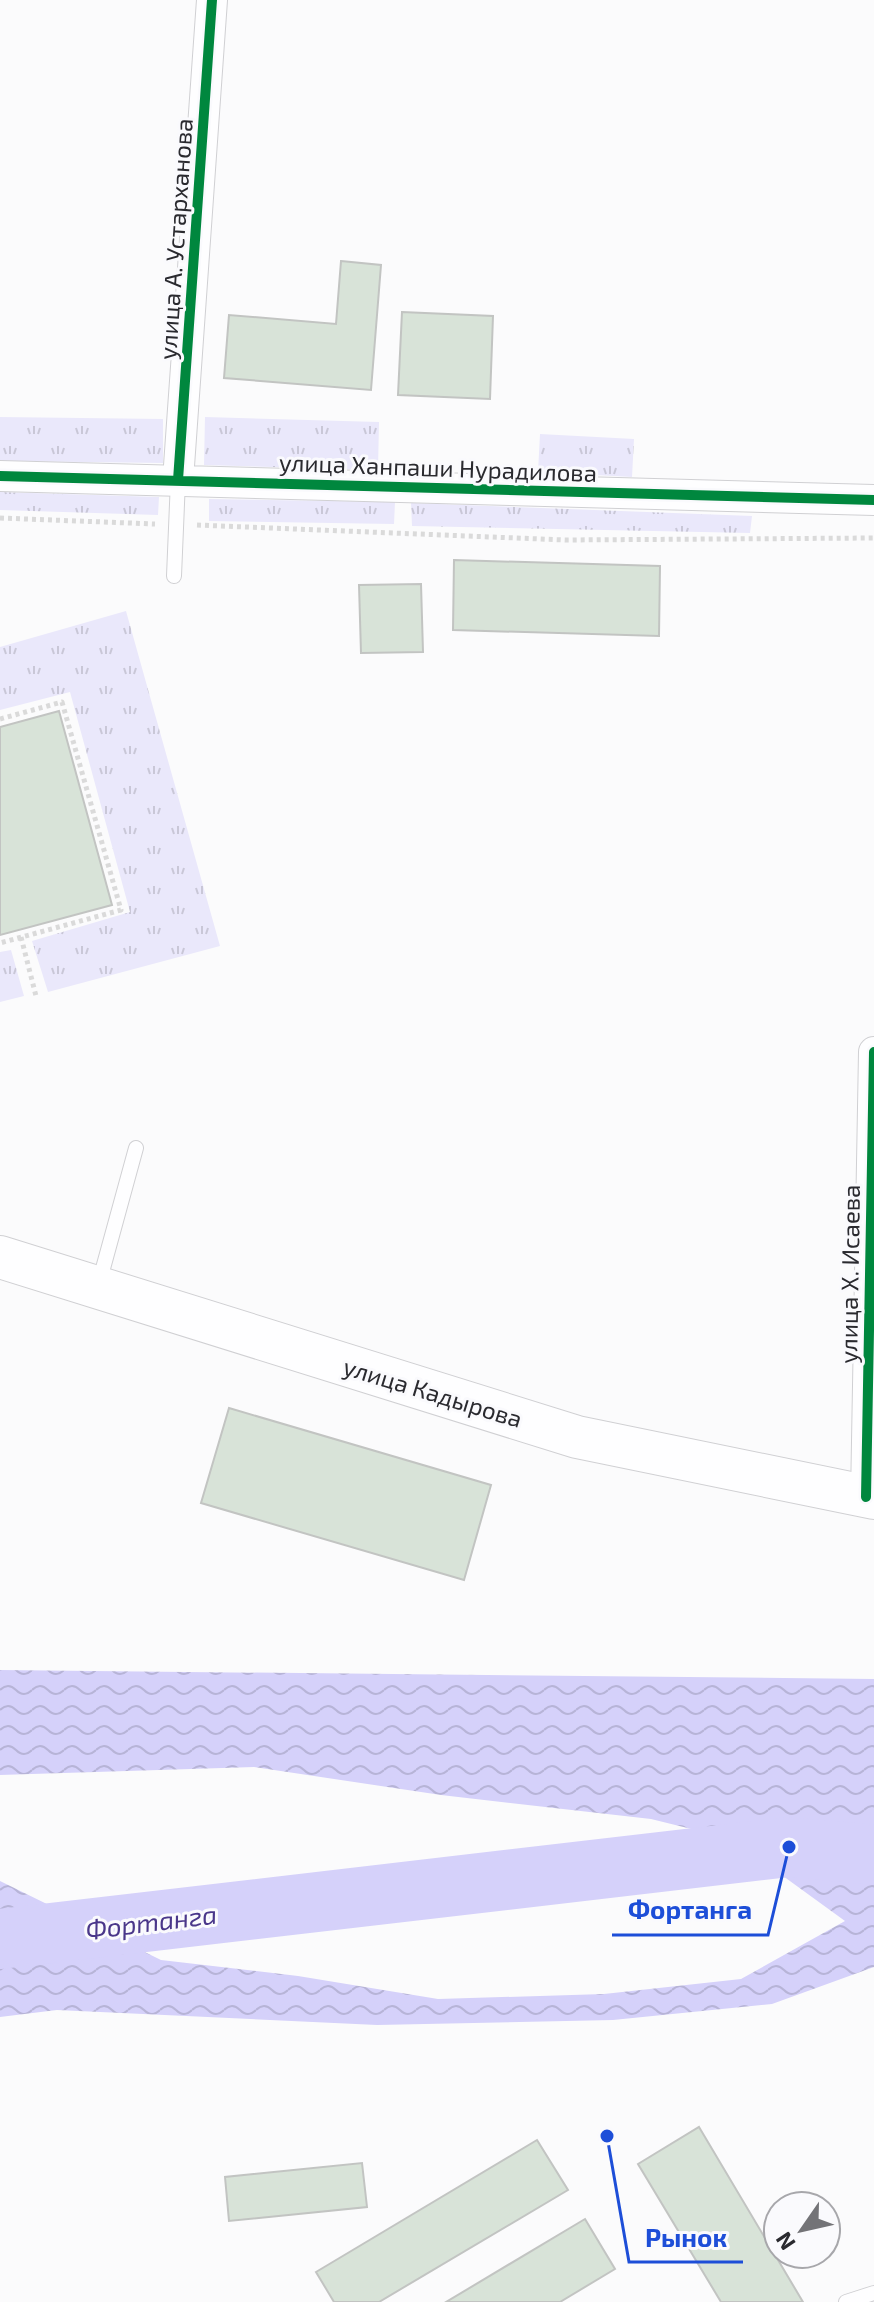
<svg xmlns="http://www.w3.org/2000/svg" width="874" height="2302" font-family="'Exo 2',sans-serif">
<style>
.grass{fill:url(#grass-tufts)}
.water{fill:url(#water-waves)}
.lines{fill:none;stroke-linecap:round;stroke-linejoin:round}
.river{stroke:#d5d1fa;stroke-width:60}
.building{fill:#d8e3d8;stroke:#c2c4c2;stroke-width:2}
.lane-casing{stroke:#d0d0d3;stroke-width:16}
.street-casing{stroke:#d0d0d3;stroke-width:32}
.secondary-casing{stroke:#d0d0d3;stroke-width:44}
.path{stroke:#dadada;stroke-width:5;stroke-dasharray:4 4;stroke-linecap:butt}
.lane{stroke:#fefeff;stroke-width:14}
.street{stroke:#fefeff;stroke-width:30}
.secondary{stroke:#fefeff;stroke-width:42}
.cycleway-casing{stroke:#fafafd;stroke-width:15}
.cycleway{stroke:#00873e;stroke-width:10}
.labels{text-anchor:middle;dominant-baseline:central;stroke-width:6;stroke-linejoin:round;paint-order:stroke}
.street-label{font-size:24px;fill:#2a2a2f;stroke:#fafafd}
.water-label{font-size:26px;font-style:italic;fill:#4a378a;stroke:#fafafd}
.leader{fill:none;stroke:#1d4ed8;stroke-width:3}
.callout-dot{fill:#1d4ed8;stroke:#fafafd;stroke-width:3}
.callout-label{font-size:26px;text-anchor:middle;font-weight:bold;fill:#1d4ed8;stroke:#fafafd;stroke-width:6;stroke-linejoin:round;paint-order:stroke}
</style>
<defs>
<pattern id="grass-tufts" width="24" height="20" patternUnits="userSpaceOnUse" patternTransform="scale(2)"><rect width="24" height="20" fill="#eae8fb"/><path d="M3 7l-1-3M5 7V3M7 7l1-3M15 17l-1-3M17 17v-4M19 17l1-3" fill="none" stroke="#c9c7d7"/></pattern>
<pattern id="water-waves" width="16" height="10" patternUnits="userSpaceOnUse" patternTransform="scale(2)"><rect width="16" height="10" fill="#d5d1fa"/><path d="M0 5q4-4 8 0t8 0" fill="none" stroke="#b7b4d7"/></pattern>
</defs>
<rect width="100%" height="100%" fill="#fbfbfc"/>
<path class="grass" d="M0,417l163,2v44l-163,-2z
M205,417l174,5 -1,48 -174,-5z
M540,434l94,5 -2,38 -94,-5z
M0,492l159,5 -1,18 -158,-5z
M209,499l186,3 -1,22 -185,-3z
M411,503l341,13 -2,17 -338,-7z
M126,611l94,335 -172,46 -16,-51 98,-29 -60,-220 -70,18v-63z
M11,950l13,46 -24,6v-50z"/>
<path class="water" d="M0,1670l874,9v288l-102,37 -159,16 -236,5 -320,-15 -57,7v-136l161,79 137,16 140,23 166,-5 137,-15 104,-58 -113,-82 -81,-20 -210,-24 -187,-28 -254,8z"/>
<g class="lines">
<path class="river" d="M0,1939l789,-92 85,8"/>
</g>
<path class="building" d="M341,261l40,4 -10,125 -147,-12 5,-63 107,9z
M402,312l91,4 -3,83 -92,-4z
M454,560l206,6 -1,70 -206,-6z
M421,584l2,68 -62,1 -2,-68z
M59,711l53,194 -112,30v-208z
M229,1408l262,77 -27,95 -263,-77z
M699,2127l104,175h-82l-83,-138z
M537,2140l31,50 -189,112h-45l-18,-30z
M362,2163l5,44 -138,14 -4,-44z
M585,2219l30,50 -55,33h-114z"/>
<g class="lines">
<g class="lane-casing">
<path id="lane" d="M174,576l4,-96
M99,1283l37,-135
M846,2302l28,-9"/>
</g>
<g class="street-casing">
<path id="street" d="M0,476l874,24
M178,480l34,-480
M866,1497l8,-445"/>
</g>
<g class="secondary-casing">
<path id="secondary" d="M0,1257l577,180 297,61"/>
</g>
<path class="path" d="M0,518l155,6
M197,525l368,15 309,-2
M0,719l62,-17 59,208 -121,33
M21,937l15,59"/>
<use href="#lane" class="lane"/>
<use href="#street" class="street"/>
<use href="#secondary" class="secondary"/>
<g class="cycleway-casing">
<path id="cycleway" d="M0,476l874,24
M178,480l34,-480
M866,1497l8,-445"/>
</g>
<use href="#cycleway" class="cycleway"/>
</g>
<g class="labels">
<g class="street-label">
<text transform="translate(175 239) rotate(-86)">улица А. Устарханова</text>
<text transform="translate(438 467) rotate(2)">улица Ханпаши Нурадилова</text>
<text transform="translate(849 1274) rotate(-89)">улица Х. Исаева</text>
<text transform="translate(433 1392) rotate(17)">улица Кадырова</text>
</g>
<g class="water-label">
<text transform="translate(151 1921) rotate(-7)">Фортанга</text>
</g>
</g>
<path class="leader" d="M789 1847L768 1935H612M607 2136L629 2262H743"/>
<g class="callout-dot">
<circle cx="789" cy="1847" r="8"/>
<circle cx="607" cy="2136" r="8"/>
</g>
<g class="callout-label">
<text x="690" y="1919">Фортанга</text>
<text x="686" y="2247">Рынок</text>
</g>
<g transform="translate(802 2230) rotate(236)"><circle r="38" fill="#fafafd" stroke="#a7a7ab" stroke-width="2"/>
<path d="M0-6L14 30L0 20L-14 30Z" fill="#737377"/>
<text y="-12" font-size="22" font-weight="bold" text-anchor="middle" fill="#2a2a2f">N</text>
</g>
</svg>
